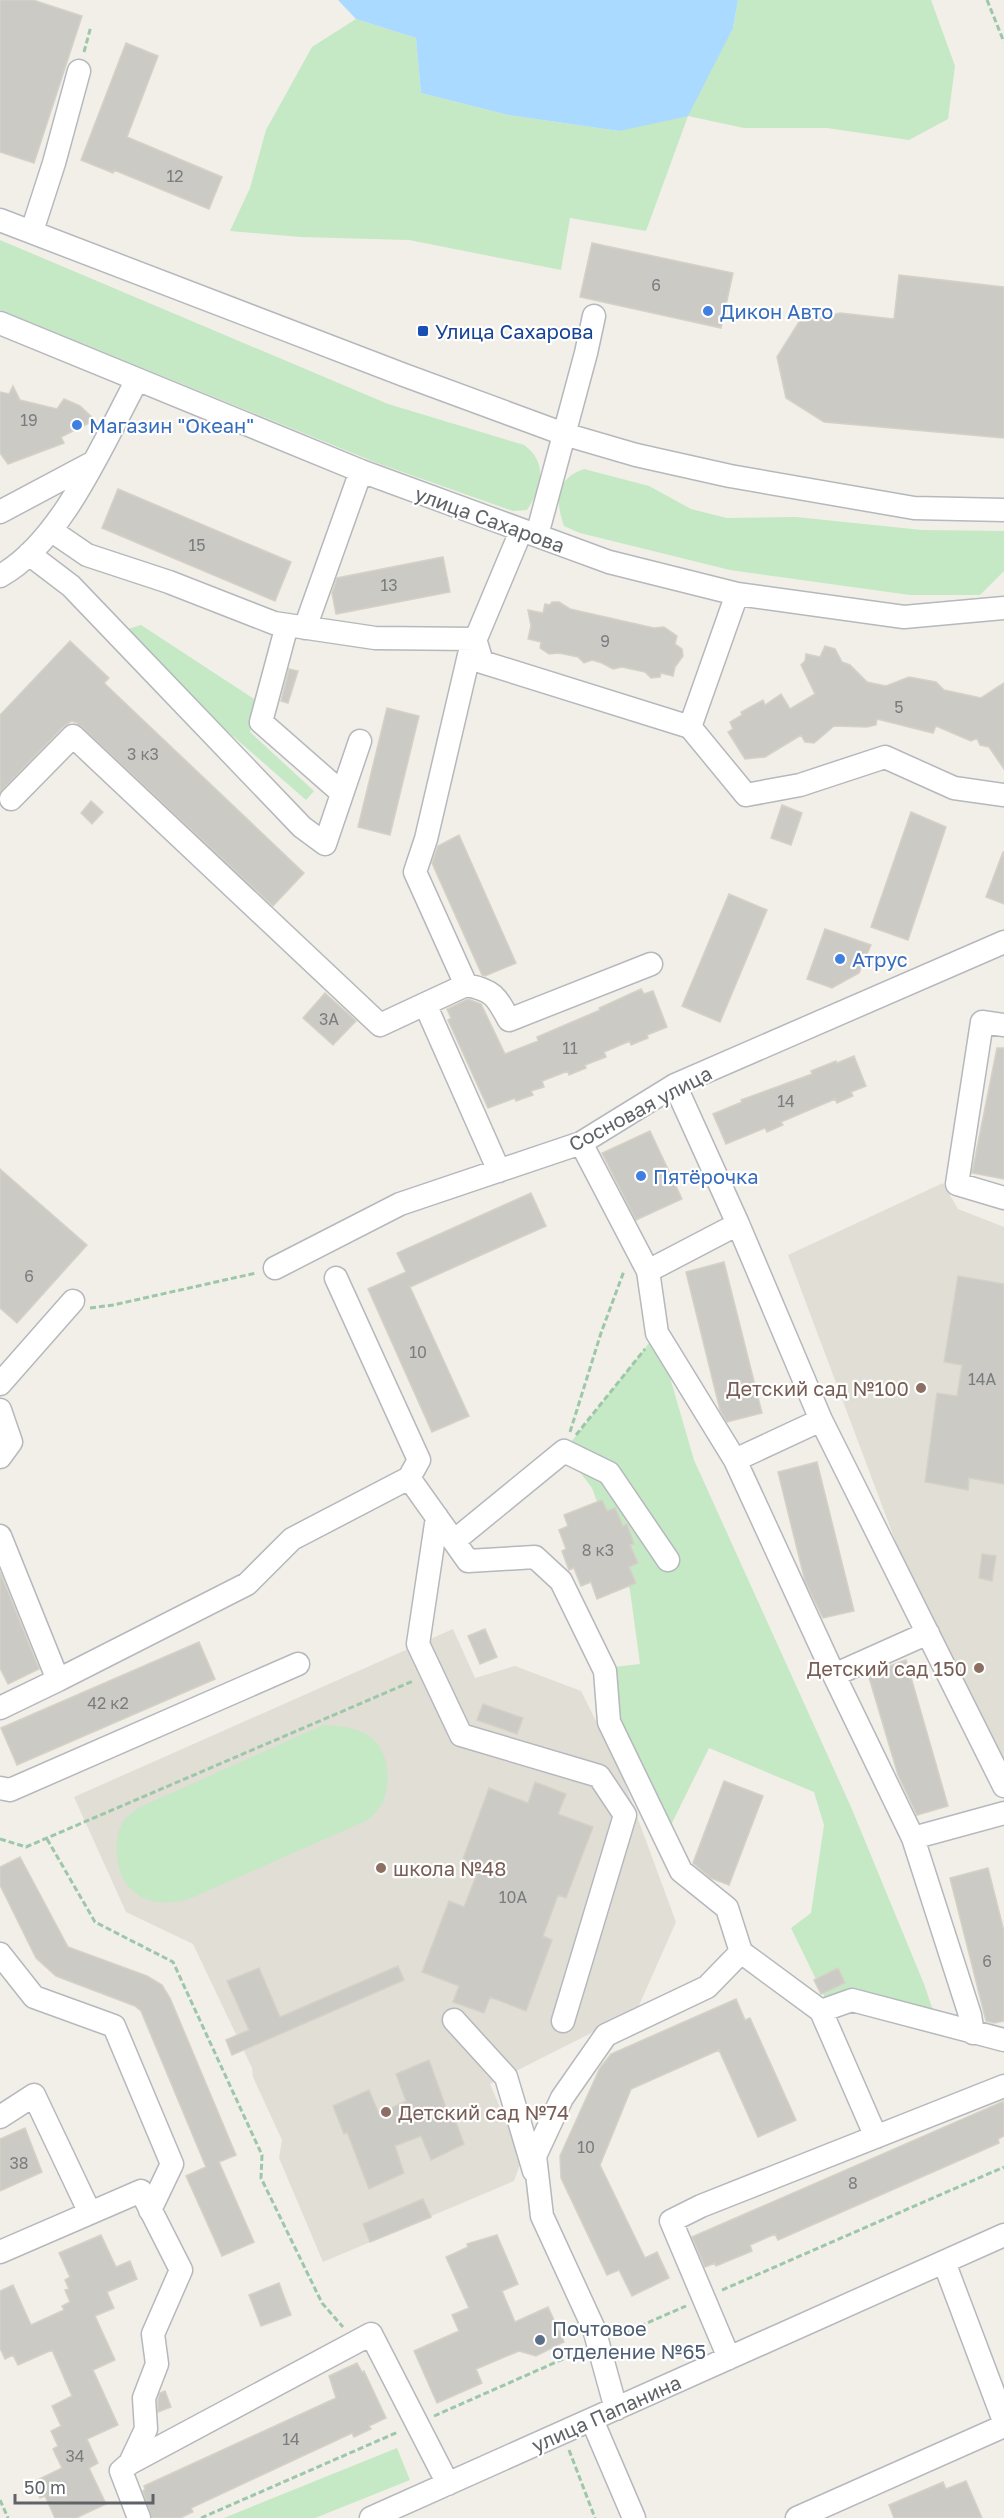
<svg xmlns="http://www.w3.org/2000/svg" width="1004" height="2518" font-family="'Golos Text',sans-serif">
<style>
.education{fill:#e1ded6}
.green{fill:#c5e8c5}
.water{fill:#aadaff}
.building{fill:#cccac5;stroke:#d6d1c6;stroke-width:1.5}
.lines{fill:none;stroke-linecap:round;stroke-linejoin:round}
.minor-casing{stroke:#b5b8bc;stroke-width:25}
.path{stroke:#9cc7a9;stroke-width:3;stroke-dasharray:6 3;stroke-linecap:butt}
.minor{stroke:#fff;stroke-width:22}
.shop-dot{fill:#3f7fe0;stroke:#fff;stroke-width:2}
.transit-dot{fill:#1a4fb4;stroke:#fff;stroke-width:2}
.education-dot{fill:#8d6e63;stroke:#fff;stroke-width:2}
.service-dot{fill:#5c6f8a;stroke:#fff;stroke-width:2}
.labels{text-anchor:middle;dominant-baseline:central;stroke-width:4.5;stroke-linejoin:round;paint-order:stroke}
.number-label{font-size:16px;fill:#7a7d7f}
.shop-label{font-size:20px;fill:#366cbe;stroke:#fff;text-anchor:start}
.transit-label{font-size:20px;fill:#164399;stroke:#fff;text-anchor:start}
.street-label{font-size:20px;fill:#5f6368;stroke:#fff}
.education-label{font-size:20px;fill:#785e54;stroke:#fff;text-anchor:end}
.service-label{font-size:20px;fill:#4e5e75;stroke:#fff;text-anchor:start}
</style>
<rect width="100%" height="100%" fill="#f1efe8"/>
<path class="education" d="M943,1183l15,26 46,18v546l-100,-209 -116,-309z
M453,1629l22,49 40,-12 66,25 37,74 58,157 -39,88 -147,74 32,75 -8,22 -191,81 -44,-104 3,-18 -29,-63 -1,-9 -59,-124 -67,-32 -52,-115z"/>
<path class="green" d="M738,0h193l24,66 -7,53 -39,21 -82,-12h-83l-56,-12 -42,115 -76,-13 -9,52 -152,-30 -108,-3 -71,-6 20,-43 16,-58 46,-83 44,-28 60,19 5,55 87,22 111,16 114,-103z
M0,240l388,164 136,41c24,17 18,43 3,65l-14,1 -136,-48 -377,-153z
M584,469l65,17 42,23 36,9 69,-1 126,13 82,1v40l-24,24h-70l-180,-25 -150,-37 -16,-7c-9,-25 -8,-48 20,-57z
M141,625l116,76 -7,31 64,59 -8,9 -88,-77 -96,-92z
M657,1333l37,127 157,347 73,177 14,41 -14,6 -96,-27 -37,-76 20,-15 13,-88 -10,-33 -105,-44 -43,87 -31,-57 -30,-110 35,-4 -10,-74 -38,-102 -28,-37z
M323,1725c17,1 36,2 50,14 16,13 18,45 10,63 -2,6 -10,13 -15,18l-172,76c-37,15 -75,4 -79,-40 -1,-12 0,-25 7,-36 3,-4 10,-8 14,-12z
M397,2448l13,32 -95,38h-91z"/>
<path class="water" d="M338,0h400l-5,28 -45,88 -69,15 -111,-16 -87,-22 -5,-55 -60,-19z"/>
<path class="building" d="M0,0h33l49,16 -48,147 -34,-11z
M126,43l32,13 -31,81 95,40 -13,32 -95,-39 -1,3 -32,-13z
M592,243l141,30 -12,55 -141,-31z
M899,275l105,12v151l-180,-16 -38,-24 -9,-41 22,-35 41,-9 54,6z
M13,386l7,14 37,9 7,-10 16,7 15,14 -34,17 3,6 -56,21 -8,-11v-61l9,2z
M118,489l173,73 -16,39 -173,-73z
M443,557l7,35 -114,22 -4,-21 5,-15z
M552,602h7l11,7 84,19 10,-1 13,9 -2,8 7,5 1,7 -8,11 -2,9 -12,-3 -1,4 -9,1 -6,-6 -23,-5 -9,2 -11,-6 -10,-3 -8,3 -6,-6 -19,-4 -10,1 -9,-6 1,-6 -13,-3 3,-13 -3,-16 15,3 2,-9 5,1z
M70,641l39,37 -5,5 200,190 -31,33 -196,-183 -5,-2 -9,6 -63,65v-77z
M825,646l10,3 7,13 8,3 17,17 19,4 23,-9 27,5 8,8 37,8 23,-15v86l-15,-22 -9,-2 -3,-7 -6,3 -35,-15 -3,7 -56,-14 -1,6 -9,2 -33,-1 -20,17 -9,-1 -4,-7 -36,22 -20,2 -17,-27 5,-3 -3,-7 12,-7 -1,-3 22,-12 2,5 16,-11 9,15 25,-15 -14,-29 4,-4 1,-7 14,3z
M289,669l9,2 -10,32 -7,-2z
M387,708l32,8 -29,119 -32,-8z
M91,801l12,11 -11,12 -11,-11z
M782,805l20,8 -11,32 -20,-7z
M911,812l35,15 -38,113 -37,-13z
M459,835l57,128 -31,13 -3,-1 -50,-112 6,-17z
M1003,852h1v52l-18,-7z
M729,894l38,16 -47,112 -38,-16z
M825,929l46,16 -12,28 -27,15 -25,-9z
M641,989l3,5 9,-3 14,36 -20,8 1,3 -17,7 -1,-4 -26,11 2,5 -21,8 1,3 -17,7 -1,-4 -26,10 2,6 -13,4 2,4 -17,6 -1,-3 -27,10 -40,-88 3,-2 -4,-9 21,-10 13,5 24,50 33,-13 -1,-4 63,-27 -1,-2z
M325,993l31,28 -23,24 -30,-27z
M997,1048h7v131l-32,-6z
M854,1056l12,30 -15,6 2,4 -16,7 -2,-4 -54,23 2,3 -16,7 -2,-4 -39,16 -13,-30 29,-12 -1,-2 71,-26 -1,-3 25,-10 1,2z
M650,1131l32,68 -46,21 -34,-67z
M0,1169l87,76 -70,78 -17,-15z
M531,1193l15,33 -136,61 59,129 -37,16 -64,-143 38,-17 -9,-19z
M724,1262l38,151 -35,9 -7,-12 -34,-138z
M958,1276l46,8v200l-35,-6 -1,12 -43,-8 12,-89 20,3 5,-31 -18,-3z
M817,1462l37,149 -31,7 -18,-37 -27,-109z
M602,1500l5,11 8,-3 8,18 4,-2 7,20 -4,1 8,18 -9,4 7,16 -39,16 -6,-17 -10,4 -7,-18 -5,2 -7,-19 4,-2 -7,-19 9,-4 -4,-11z
M982,1554l14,2 -4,25 -13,-3z
M0,1572l39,97 -31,15 -8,-16z
M485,1629l12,28 -17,7 -12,-28z
M199,1642l16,37 -198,86 -16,-37z
M906,1660l42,146 -31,9 -19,-40 -30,-101z
M483,1704l40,14 -6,16 -40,-14z
M724,1781l39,15 -34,89 -18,-7 -18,-15z
M535,1782l31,12 -8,20 35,13 -27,71 -8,-3 -15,41 9,4 -26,71 -36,-14 -6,16 -31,-11 6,-16 -37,-14 27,-71 15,6 16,-41 -17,-7 26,-71 39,15z
M20,1857l48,90 79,29 15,9 8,13 66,157 -17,7 35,80 -32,14 -36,-80 20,-9 -65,-156 -6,-5 -79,-30 -20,-18 -36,-73v-18z
M988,1868l16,63v90l-10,2 -8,-2 -36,-143z
M398,1966l6,14 -172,75 -6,-15 23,-10 -22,-49 32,-13 21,49z
M838,1968l7,15 -24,11 -7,-14z
M736,1999l9,21 5,-2 46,102 -38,17 -39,-87 -88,39 -31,76 45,93 12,-6 12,26 -37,18 -13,-26 -12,5 -46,-97 -1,-22 40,-88 11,-14z
M429,2060l20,56 4,-2 11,30 -33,16 -10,-24 -26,10 9,27 -35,16 -22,-57 -3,2 -11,-28 36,-16 10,24 27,-13 -10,-27z
M1004,2101v35l-6,3 1,4 -221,97 -3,-6 -25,11 2,6 -36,15 -1,-3 -10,4 -13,-30z
M25,2128l17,44 -42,19v-52z
M423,2199l8,18 -61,25 -7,-18z
M101,2235l15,32 14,-6 7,18 -30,13 7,16 -19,8 20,44 -22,10 25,55 -31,14 11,24 -9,5 17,36 -30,14h-21l-10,-22 -5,2 -7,-16 29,-14 -9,-19 5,-3 -7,-15 10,-5 -9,-20 20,-10 -20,-46 -34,15 -5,-10 -8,4 -5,-11v-57l13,-6 18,40 33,-15 -2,-4 8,-4 -5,-12 4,-1 -4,-9 5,-3 -11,-24z
M497,2235l21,49 -16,7 13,31 33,-15 16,35 -28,14 -17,-5 -43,18 6,14 -45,20 -23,-52 45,-20 -7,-16 17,-7 -23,-51 22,-10 -1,-3z
M279,2283l12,32 -30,11 -12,-31z
M357,2363l5,9 2,-1 22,47 -17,8 2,3 -17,8 -2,-4 -161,75 2,4 -13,6h-28l-9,-27 2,-2 -1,-3 192,-88 -7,-22z
M165,2391l6,16 -13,5v-12l2,-7z
M966,2481l16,37h-88l-5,-13 54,-23 3,7z"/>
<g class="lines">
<g class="minor-casing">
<path id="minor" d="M0,220l404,155 160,59 72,21 94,21 184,32 90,2
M32,231l22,-68 25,-92
M0,323l361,148 248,91 128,32 167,23 100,-9
M0,512l92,-49
M52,531l35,24 82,27 105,41 101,15 100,1 7,23 208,65 47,-133
M537,535l49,-182 8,-37
M29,554l42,32 231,241 23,17 35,-103
M0,576c62,-34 104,-135 137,-196
M287,625l-26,97 81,71
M305,628l56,-157
M690,727l56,68 54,-10 85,-28 69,31 50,7
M11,799l62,-63 307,289 45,-21
M466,985c27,5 30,11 43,35l142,-56
M1004,1025l-22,-3 -25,162 47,14
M675,1085l63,139 83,196 183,366
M581,1143l67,128
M499,1171l-74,-167 41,-19 -51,-113 11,-33 43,-184 52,-124
M738,1224l-90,47 9,62 78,127 86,-40
M275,1268l125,-64 181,-61 94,-58 329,-143
M336,1278l83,182 -10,18 59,83 67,-4 26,24 44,90 4,51 72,149 46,37 14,44 -34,35 -101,48 -44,63 -27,58 7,60 52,113 22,80
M0,1384l73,-83
M0,1410l11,32 -11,15
M735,1460l99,215
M437,1517l-19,127 43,91 138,41 26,39 -62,206
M0,1536l58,144 -58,28
M454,1541l110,-90 45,22 59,87
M928,1633l-94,42 79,163 91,-25
M58,1680l189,-96 45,-45 117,-61
M0,1788l10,2 288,-126
M913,1838l57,177 3,18
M741,1952l80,59 55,126
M0,1954l34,43 80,29 58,138 -22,46
M821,2011l31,-11 152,40
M454,2020l52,57 28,94
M0,2117l34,-22 56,118
M0,2252l141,-61 40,79 -28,64 4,30 -13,34 2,31 -16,34
M944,2262l60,159
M729,2358l-58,-137 30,-15 303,-120
M592,2420l42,98
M139,2518l-18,-47 9,-8 241,-129 77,150
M371,2518l633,-283
M797,2518l207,-92"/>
</g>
<path class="path" d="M987,0l17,42
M84,52l7,-26
M90,1308l23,-3 143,-32
M570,1432l31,-99 23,-62
M576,1435l69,-86
M0,1839l26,8 387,-166
M47,1839l48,83 78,40 89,193 -1,23 61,125 21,24
M722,2290l282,-123
M615,2337l71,-31
M434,2416l145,-64
M569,2450l26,68
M0,2500l8,18
M201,2518l197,-86"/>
<use href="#minor" class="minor"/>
</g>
<g class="shop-dot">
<circle cx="708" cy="311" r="6"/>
<circle cx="77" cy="425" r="6"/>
<circle cx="840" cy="959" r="6"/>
<circle cx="641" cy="1176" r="6"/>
</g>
<rect class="transit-dot" x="417" y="325" width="12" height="12" rx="3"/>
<g class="education-dot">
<circle cx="921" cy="1388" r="6"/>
<circle cx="979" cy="1668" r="6"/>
<circle cx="381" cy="1868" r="6"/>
<circle cx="386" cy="2112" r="6"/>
</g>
<circle class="service-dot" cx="540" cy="2340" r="6"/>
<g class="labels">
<g class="number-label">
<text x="175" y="176">12</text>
<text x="656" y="285">6</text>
<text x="29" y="420">19</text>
<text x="197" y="545">15</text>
<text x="389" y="585">13</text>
<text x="605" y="641">9</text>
<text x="899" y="707">5</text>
<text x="143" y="754">3 к3</text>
<text x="329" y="1019">3А</text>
<text x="570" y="1048">11</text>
<text x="786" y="1101">14</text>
<text x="29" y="1276">6</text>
<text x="418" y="1352">10</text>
<text x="982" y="1379">14А</text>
<text x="598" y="1550">8 к3</text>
<text x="108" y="1703">42 к2</text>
<text x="513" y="1897">10А</text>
<text x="987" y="1961">6</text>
<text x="586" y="2147">10</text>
<text x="19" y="2163">38</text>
<text x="853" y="2183">8</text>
<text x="291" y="2439">14</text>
<text x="75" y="2456">34</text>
</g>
<g class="shop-label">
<text x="720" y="311">Дикон Авто</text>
<text x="89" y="425">Магазин "Океан"</text>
<text x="852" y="959">Атрус</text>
<text x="653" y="1176">Пятёрочка</text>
</g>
<g class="transit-label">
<text x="435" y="331">Улица Сахарова</text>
</g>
<g class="street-label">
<text transform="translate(490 519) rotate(20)">улица Сахарова</text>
<text transform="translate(640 1108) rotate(-28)">Сосновая улица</text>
<text transform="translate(606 2413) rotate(-24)">улица Папанина</text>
</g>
<g class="education-label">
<text x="909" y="1388">Детский сад №100</text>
<text x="967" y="1668">Детский сад 150</text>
<text x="393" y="1868" text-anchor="start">школа №48</text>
<text x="398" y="2112" text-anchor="start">Детский сад №74</text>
</g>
<g class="service-label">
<text x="552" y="2328">Почтовое<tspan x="552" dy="23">отделение №65</tspan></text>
</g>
</g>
<path d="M15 2494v9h138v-9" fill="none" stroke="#5f6368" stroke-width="3"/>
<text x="24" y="2494" font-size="18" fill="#5f6368" stroke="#ffffff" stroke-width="4.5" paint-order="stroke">50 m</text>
</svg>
